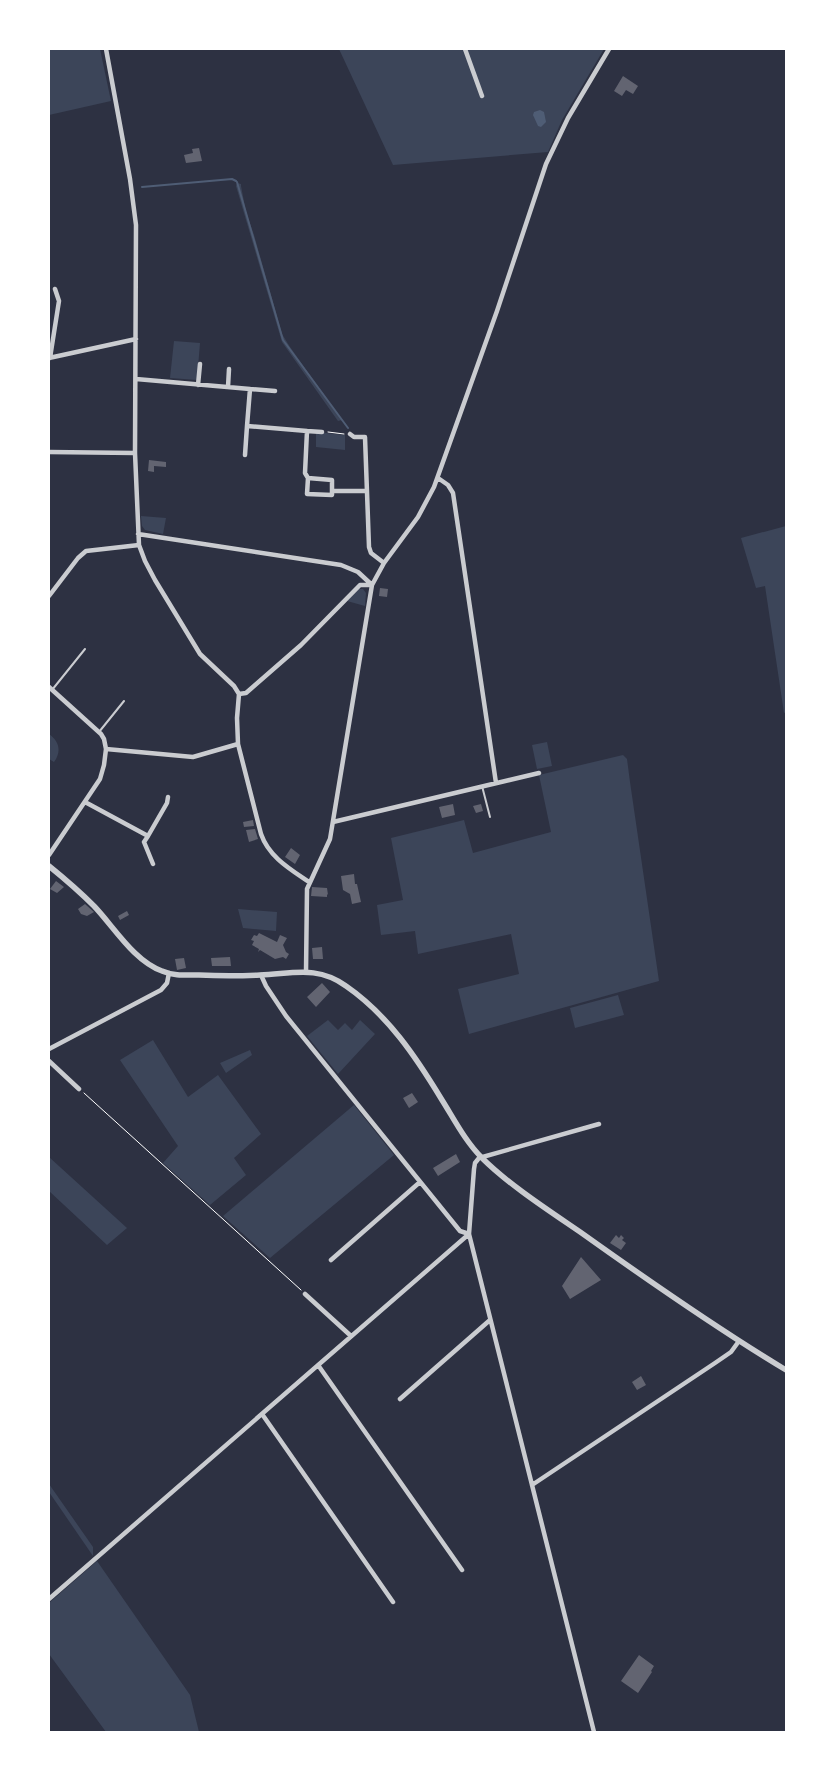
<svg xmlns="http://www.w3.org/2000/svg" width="835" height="1781" font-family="'Exo 2',sans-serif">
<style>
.green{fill:#3c4559}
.water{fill:#4f5d75}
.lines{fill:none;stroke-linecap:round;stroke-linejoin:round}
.stream{stroke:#4f5d75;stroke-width:2}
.building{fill:#626471}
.path{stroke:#fff;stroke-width:1}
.service{stroke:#caccd0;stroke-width:2}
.minor{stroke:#caccd0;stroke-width:4.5}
.tertiary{stroke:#caccd0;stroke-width:5.5}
</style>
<rect width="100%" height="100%" fill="#2d3142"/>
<path class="green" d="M49,49h51l11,52 -62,14z
M339,49h265l-42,71 -14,32 -155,13z
M237,183l4,1v2l5,26 8,23 28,99 8,13 52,73 -4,1 -56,-79 -46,-156z
M174,341l26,2 -3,37 -27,-2z
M316,432l29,3v15l-29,-3z
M141,516l25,2 -3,16 -18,-4 -3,-4z
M786,526v186l-2,1 -19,-127 -9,2 -15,-50z
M359,589h4l3,4 -1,13 -18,-5z
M49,734c10,7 13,17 5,28l-5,-3z
M547,742l5,24 -15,3 -5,-24z
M623,755l4,4 3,23 29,199 -190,53 -11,-45 61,-15 -8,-40 -93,20 -3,-23 -34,4 -4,-30 26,-5 -12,-62 73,-18 9,33 78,-21 -12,-57z
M238,909l39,3 -1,19 -33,-3z
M618,995l6,20 -49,13 -5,-20z
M328,1020l10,10 7,-7 7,7 8,-10 15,14 -37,40 -31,-38z
M153,1040l35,57 30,-22 43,59 -27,24 12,17 -36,30 -47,-42 15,-17 -58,-86z
M250,1050l2,5 -26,18 -6,-10z
M354,1105l40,50 -124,103 -47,-42z
M49,1157l78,71 -20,17 -58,-54z
M49,1484l44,63v9l-44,-64z
M97,1561l93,134 9,37h-93l-57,-78v-51z"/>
<path class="water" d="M540,110l4,2 2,10 -5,5 -3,-1 -5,-11 1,-3z"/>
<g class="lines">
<path class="stream" d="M237,182l46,158 65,88
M142,187l90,-8 4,2"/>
</g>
<path class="building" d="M623,76l15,10 -5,8 -7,-4 -4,6 -8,-5z
M199,148l3,13 -16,2 -2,-8 9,-2 -1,-4z
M149,460l17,2v5l-12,-1v6l-6,-1z
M380,588l8,1 -1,8 -8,-1z
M453,804l2,11 -13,3 -3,-11z
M481,804l2,7 -7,2 -3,-7z
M253,820l1,6 -10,1 -1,-5z
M255,829l3,10 -9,3 -3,-12z
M291,848l9,7 -5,9 -10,-7z
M354,874l1,10h2l4,18 -9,2 -2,-10 -7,-4 -2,-14z
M56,881l8,6 -7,6 -7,-4z
M312,887l15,1 1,7 -1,-1v3l-16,-1z
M85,904l9,8 -7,4 -6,-2 -3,-5z
M127,911l2,4 -9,5 -2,-4z
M259,933l18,9 3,-7 7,3 -4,7 3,7 3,2 -3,5 -3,-2 -8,2 -15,-9 -2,2 1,-3 -7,-4 2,-4 -3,-1 3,-5 3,1z
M322,947l1,12h-10l-1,-11z
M230,957l1,9h-19l-1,-8z
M184,958l2,10 -9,2 -2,-11z
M322,983l8,9 -14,15 -9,-10z
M412,1093l6,9 -9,6 -6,-10z
M456,1154l4,8 -22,14 -5,-8z
M616,1235l3,3 2,-3 3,3 -2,2 4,3 -5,7 -11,-7z
M581,1257l20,23 -31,19 -8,-13z
M641,1376l5,9 -9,5 -5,-8z
M639,1655l15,11 -3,5 1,1 -14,21 -17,-12z"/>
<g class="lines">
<path class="path" d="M328,432l16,2
M84,1093l217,197"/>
<path class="service" d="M52,690l33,-41
M99,732l25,-31
M482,786l8,31"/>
<path class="minor" d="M106,49l24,130 6,46 -1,228 4,92 6,16 10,19 45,74 34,32 5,8
M465,49l17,47
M49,358l87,-19
M50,358l9,-57 -4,-12
M136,379l114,10 -3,37 60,5 -2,42 3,5 -1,16 25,1v-15l-24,-2
M198,385l2,-21
M228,387l1,-18
M250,389l25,2
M307,431l15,1
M350,434l4,3h11l4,110 2,6 13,10
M49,452l86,1
M245,455l2,-29
M438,478l10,7 5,8 43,290
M332,491h34
M138,534l203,31 17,7 14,13
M49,596l29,-38 8,-7 53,-6
M49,687l52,47 3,5 2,10 87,8 45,-13
M239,694l-2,24 1,26 23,90c8,23 29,35 48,48
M239,694l7,-1 55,-48 59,-60h12
M85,802l63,34 -4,6 9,22
M333,822l206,-49
M148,836l19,-33 1,-6
M49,855l51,-76 4,-14 2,-16
M306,972l1,-83 23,-50 42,-254 12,-22 34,-46 16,-30 63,-176 49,-147 22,-46 41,-69
M261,975l5,11 20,30 174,215 9,3
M49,1049l112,-59 6,-7 2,-10
M49,1061l30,28
M331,1260l89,-78
M305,1294l46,42
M318,1365l144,205
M400,1399l90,-79
M262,1414l131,188
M532,1485l183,-122 16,-11 8,-11
M49,1599l420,-365
M594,1732l-125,-498 5,-65 1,-6 4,-5 120,-34"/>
<path class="tertiary" d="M49,866c16,13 31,26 45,40 20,21 40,55 68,65 11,5 24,4 37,4 20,1 41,1 61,0 32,-1 57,-10 86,11 42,29 70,71 96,114 12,19 23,41 40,58 27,27 69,54 101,76 66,47 133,94 203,136"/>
</g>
<rect width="835" height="1781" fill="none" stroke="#ffffff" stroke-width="100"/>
</svg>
